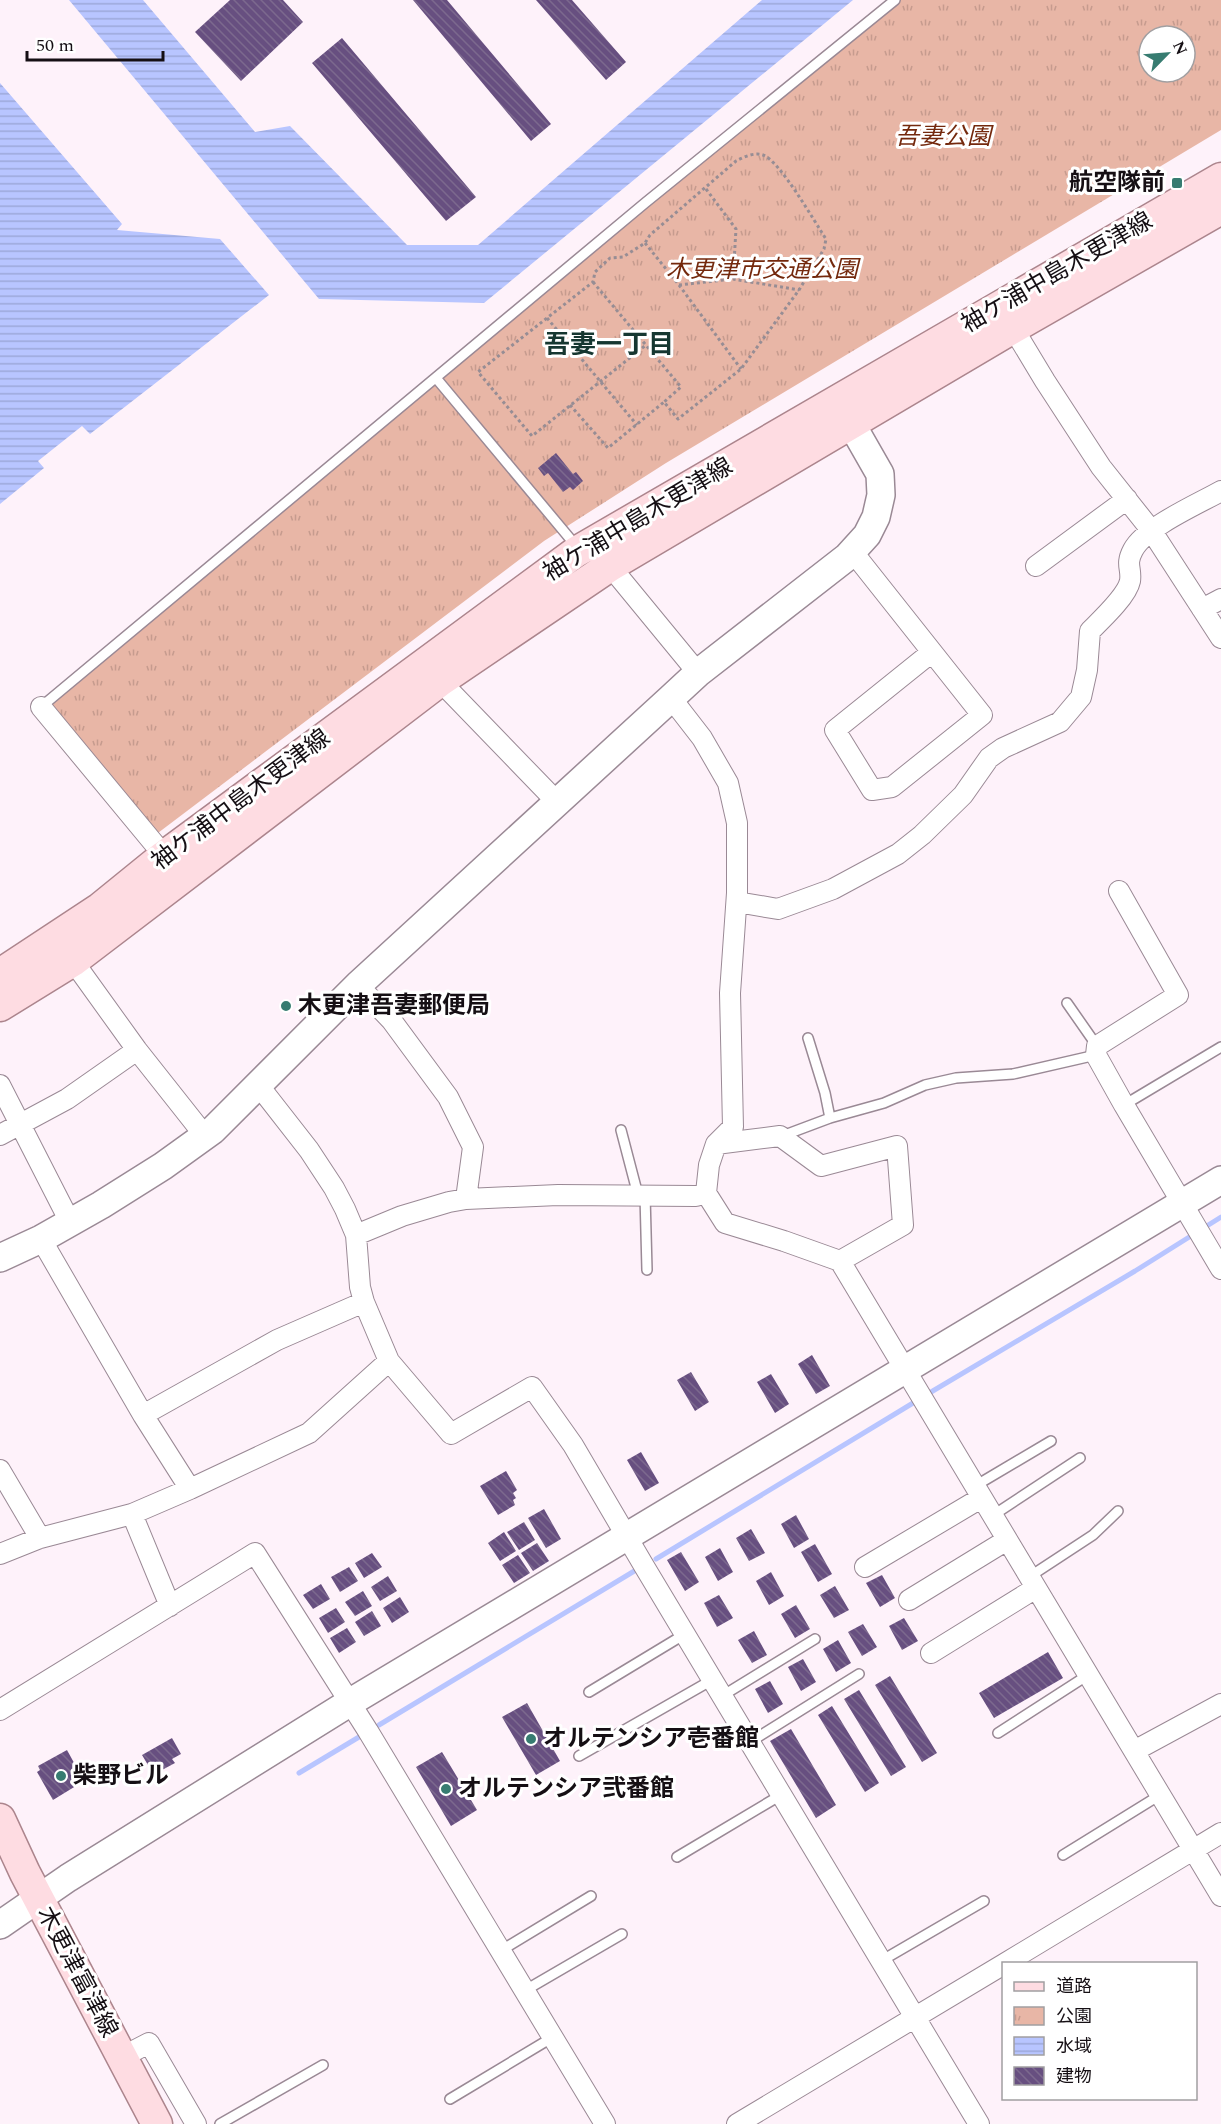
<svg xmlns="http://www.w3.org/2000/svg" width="1221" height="2124" font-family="Spectral,'Noto Sans JP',serif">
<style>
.park{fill:url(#park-tufts);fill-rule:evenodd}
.water{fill:url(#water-rules)}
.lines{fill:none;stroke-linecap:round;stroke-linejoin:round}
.stream{stroke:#b8c5ff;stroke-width:5}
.building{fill:url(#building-back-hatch)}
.lane-casing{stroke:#9a8995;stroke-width:12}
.street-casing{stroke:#9a8995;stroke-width:22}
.secondary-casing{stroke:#9a8995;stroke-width:30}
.primary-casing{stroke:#ac858d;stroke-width:33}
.path{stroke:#978d94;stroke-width:3;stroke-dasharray:3 3;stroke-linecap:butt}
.lane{stroke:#fff;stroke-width:9}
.street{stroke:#fff;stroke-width:20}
.secondary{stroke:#fff;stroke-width:27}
.primary{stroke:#fedce2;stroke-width:30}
.poi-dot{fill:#377c71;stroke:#fff;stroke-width:2}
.labels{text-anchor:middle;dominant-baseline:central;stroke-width:6;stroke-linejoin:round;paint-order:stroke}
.park-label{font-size:24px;font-style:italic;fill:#74290d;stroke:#fff}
.poi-label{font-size:24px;font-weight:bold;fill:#150f14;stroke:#fff;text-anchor:start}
.street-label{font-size:24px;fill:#150f14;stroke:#fff}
.neighbourhood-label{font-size:26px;font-weight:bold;fill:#163731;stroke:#fff}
</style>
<defs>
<pattern id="park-tufts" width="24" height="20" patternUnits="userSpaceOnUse" patternTransform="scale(1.5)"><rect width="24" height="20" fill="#e8b6a6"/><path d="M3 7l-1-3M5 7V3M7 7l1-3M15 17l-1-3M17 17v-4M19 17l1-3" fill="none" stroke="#c69b8e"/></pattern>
<pattern id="water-rules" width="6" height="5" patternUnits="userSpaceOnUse" patternTransform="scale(1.5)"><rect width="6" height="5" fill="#b8c5ff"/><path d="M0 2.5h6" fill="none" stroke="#9da8da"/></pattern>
<pattern id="building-back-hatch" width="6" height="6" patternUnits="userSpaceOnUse" patternTransform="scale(1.5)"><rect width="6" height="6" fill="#674f80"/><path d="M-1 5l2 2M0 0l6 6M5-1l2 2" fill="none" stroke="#7c698e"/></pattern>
</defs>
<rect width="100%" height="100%" fill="#fef2fa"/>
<path class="park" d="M895,0h326v130l-555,333 -122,78 -394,298 -109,-132zM1149,36h36v36h-36z"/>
<path class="water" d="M69,0h74l112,132 35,-6 117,119h71l284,-245h91l-369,303 -165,-4z
M0,83l122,141 -5,6 103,9 49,56 -179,139 -8,-8 -44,35 6,7 -44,36z"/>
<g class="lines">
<path class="stream" d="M926,1395l209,-124 86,-54
M656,1559l262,-159
M379,1725l257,-155
M299,1773l60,-36"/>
</g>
<path class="building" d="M230,0h53l20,22 -62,59 -46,-49z
M413,0h34l104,124 -20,17z
M536,0h36l54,62 -20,18z
M342,38l134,159 -30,24 -134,-158z
M556,453l17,21 3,-2 7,9 -10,9 -3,-3 -7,5 -15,-19 -4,3 -6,-8z
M812,1355l18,31 -14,8 -18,-30z
M691,1372l18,30 -14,9 -18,-31z
M771,1374l18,30 -14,9 -18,-31z
M641,1452l18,31 -14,8 -18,-31z
M506,1471l11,19 -4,3 3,5 -3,2 2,5 -17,10 -18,-29z
M544,1509l17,30 -15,9 -18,-30z
M796,1515l13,24 -15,9 -13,-24z
M524,1522l11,18 -16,10 -12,-18z
M751,1529l14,24 -16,8 -13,-23z
M504,1532l12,19 -16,10 -12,-18z
M537,1543l12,18 -16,10 -12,-18z
M815,1544l17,30 -14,8 -17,-30z
M720,1548l13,24 -15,9 -13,-24z
M681,1552l18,30 -14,9 -18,-31z
M372,1553l10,14 -18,11 -9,-15z
M518,1555l12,18 -16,10 -12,-18z
M349,1567l9,14 -18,11 -9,-15z
M771,1572l13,24 -15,9 -13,-24z
M882,1575l13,23 -15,9 -14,-24z
M388,1576l9,15 -17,10 -9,-14z
M321,1584l9,15 -17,10 -10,-14z
M835,1586l14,24 -15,8 -14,-23z
M363,1591l9,15 -17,10 -10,-14z
M719,1595l14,23 -16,9 -13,-24z
M400,1597l9,15 -17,11 -9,-15z
M796,1605l14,24 -15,9 -14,-24z
M336,1608l9,14 -17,11 -9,-15z
M372,1611l9,15 -17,10 -9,-14z
M904,1618l14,23 -16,9 -13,-24z
M863,1624l14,23 -15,9 -14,-24z
M347,1628l9,14 -17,11 -9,-15z
M754,1631l13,24 -15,8 -14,-23z
M838,1640l13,23 -15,9 -13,-23z
M1048,1652l15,26 -69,40 -15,-25z
M803,1659l13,23 -15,9 -13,-24z
M890,1676l47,77 -15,9 -47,-77z
M770,1681l13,23 -15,9 -13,-24z
M859,1690l47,77 -15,9 -47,-77z
M527,1703l33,58 -24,14 -34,-58z
M832,1706l47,77 -14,9 -47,-77z
M791,1729l45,76 -20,13 -46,-77z
M172,1738l9,16 -9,5 3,4 -13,7 -2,-5 -9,5 -9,-15z
M67,1750l17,31 -31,19 -16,-28 3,-2 -2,-4z
M442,1752l35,58 -26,16 -35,-59z"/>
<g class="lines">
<g class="lane-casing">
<path id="lane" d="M436,378l141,169
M41,707l604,-504 250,-203
M1067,1003l30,43
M808,1038l17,55 5,25
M1124,1105l97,-58
M621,1130l17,65
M782,1136l48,-18 54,-15 41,-18 31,-7 57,-4 83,-19
M645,1195l2,75
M975,1486l76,-45
M992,1516l88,-58
M1029,1577l64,-42 25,-24
M589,1692l96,-58
M722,1696l93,-57
M998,1733l90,-58
M750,1742l109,-68
M579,1756l133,-76
M1063,1855l97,-60
M677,1857l104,-62
M500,1951l91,-55
M881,1961l103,-60
M524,1991l98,-57
M450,2099l103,-62
M220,2124l103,-59"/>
</g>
<g class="street-casing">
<path id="street" d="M1013,328l32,53 56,86 50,63 70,108
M852,551l130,164 -90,72 -20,3 -37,-60 97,-78
M610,566l88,107
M1036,566l91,-67
M1202,609l19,-10
M440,681l117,121
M671,698l31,40 26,45 9,40v70l-7,100 3,134 -17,17 -7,21 -3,28 19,30 59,18 56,20 381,635
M41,707l130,157
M1119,891l59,104 -81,51 -1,9 28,50 97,164
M737,902l41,7 55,-20 65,-35 24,-19 41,-40 26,-37 14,-10 57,-26 21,-25 6,-27 3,-39c11,-11 37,-35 40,-50 2,-13 -5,-16 3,-31 12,-23 65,-46 88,-59
M73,961l64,89 68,86
M358,985l34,36 56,76 25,50 -7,52
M0,1085l70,137
M259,1086l50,64 25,38 11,21 11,26 4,52 4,15 25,59 62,73 81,-47 41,58 71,121 335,558
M0,1135l67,-36 70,-49
M716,1144l64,-8 41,30 76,-20 6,79 -63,36
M356,1235l46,-19 47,-14 17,-3 92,-4 138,1 10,-3
M41,1239l102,176 47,74
M143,1415l134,-75 87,-38
M0,1470l40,68
M132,1514l38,92
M0,1554l40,-16 92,-24 58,-25 119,-56 80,-72
M865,1567l116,-69
M909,1600l98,-60
M931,1653l105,-65
M0,1710l255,-157 113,178 237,393
M1134,1751l87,-47
M1004,1964l217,-131
M122,2057l27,-14 47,81
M737,2124l267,-160"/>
</g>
<g class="secondary-casing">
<path id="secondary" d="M0,1258l41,-19 60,-34 62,-39 50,-36 145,-145 313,-287 27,-25 149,-116 20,-22 9,-18 5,-22 -1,-21 -40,-70
M0,1925l68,-47 281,-175 872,-523"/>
</g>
<g class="primary-casing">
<path id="primary" d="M0,974l100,-66 64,-52 412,-304 645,-374
M0,1006l73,-45 367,-280 170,-115 403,-238 208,-119
M0,1819l25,54 132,251"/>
</g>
<path class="path" d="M706,189l30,40 -3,50
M645,243l34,42 62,84
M593,282l88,105 -17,15
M679,285l54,-6 66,11
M547,318l90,107
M570,405l38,43 56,-46 14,17 63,-50 58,-79 25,-41 2,-10c-12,-18 -46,-78 -63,-84 -9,-3 -19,2 -27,6l-86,74 -5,8 -22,14 -13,1 -15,14 -2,10 -115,90 54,64 114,-91"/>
<use href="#lane" class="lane"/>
<use href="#street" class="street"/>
<use href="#secondary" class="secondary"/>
<use href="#primary" class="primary"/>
</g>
<g class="poi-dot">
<rect x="1171" y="177" width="12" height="12" rx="3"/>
<circle cx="286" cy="1006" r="6"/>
<circle cx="531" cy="1739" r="6"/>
<circle cx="61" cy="1776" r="6"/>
<circle cx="446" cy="1789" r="6"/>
</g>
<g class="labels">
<g class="park-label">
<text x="943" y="137">吾妻公園</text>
<text x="762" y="270">木更津市交通公園</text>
</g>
<g class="poi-label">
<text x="1165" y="183" text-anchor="end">航空隊前</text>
<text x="298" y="1006">木更津吾妻郵便局</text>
<text x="543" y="1739">オルテンシア壱番館</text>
<text x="73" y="1776">柴野ビル</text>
<text x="458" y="1789">オルテンシア弐番館</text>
</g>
<g class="street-label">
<text transform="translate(1057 273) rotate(-30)">袖ケ浦中島木更津線</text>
<text transform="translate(638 520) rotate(-31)">袖ケ浦中島木更津線</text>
<text transform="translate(241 800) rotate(-37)">袖ケ浦中島木更津線</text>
<text transform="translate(77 1972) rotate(62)">木更津富津線</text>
</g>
<g class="neighbourhood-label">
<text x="609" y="345">吾妻一丁目</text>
</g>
</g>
<rect x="1002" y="1962" width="195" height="138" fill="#ffffff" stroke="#a19fa1" stroke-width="1.5"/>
<rect x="1014" y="1982" width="30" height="9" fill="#fedce2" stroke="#a19fa1" stroke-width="1.5"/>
<text x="1056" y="1992" font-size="18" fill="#150f14">道路</text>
<rect x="1014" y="2007" width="30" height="18" fill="url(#park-tufts)" stroke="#a19fa1" stroke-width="1.5"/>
<text x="1056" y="2022" font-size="18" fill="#150f14">公園</text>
<rect x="1014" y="2037" width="30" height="18" fill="url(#water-rules)" stroke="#a19fa1" stroke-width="1.5"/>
<text x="1056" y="2052" font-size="18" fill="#150f14">水域</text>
<rect x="1014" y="2067" width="30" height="18" fill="url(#building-back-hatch)" stroke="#a19fa1" stroke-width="1.5"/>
<text x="1056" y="2082" font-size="18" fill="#150f14">建物</text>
<g transform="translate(1167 54) rotate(65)"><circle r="28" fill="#ffffff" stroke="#a19fa1" stroke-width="1.5"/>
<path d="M0-4.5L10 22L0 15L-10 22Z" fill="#377c71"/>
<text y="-9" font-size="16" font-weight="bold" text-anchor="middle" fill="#150f14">N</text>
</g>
<path d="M27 51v9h136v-9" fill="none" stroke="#150f14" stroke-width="3"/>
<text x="36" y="51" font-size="18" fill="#150f14" stroke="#ffffff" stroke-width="4.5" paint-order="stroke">50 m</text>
</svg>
